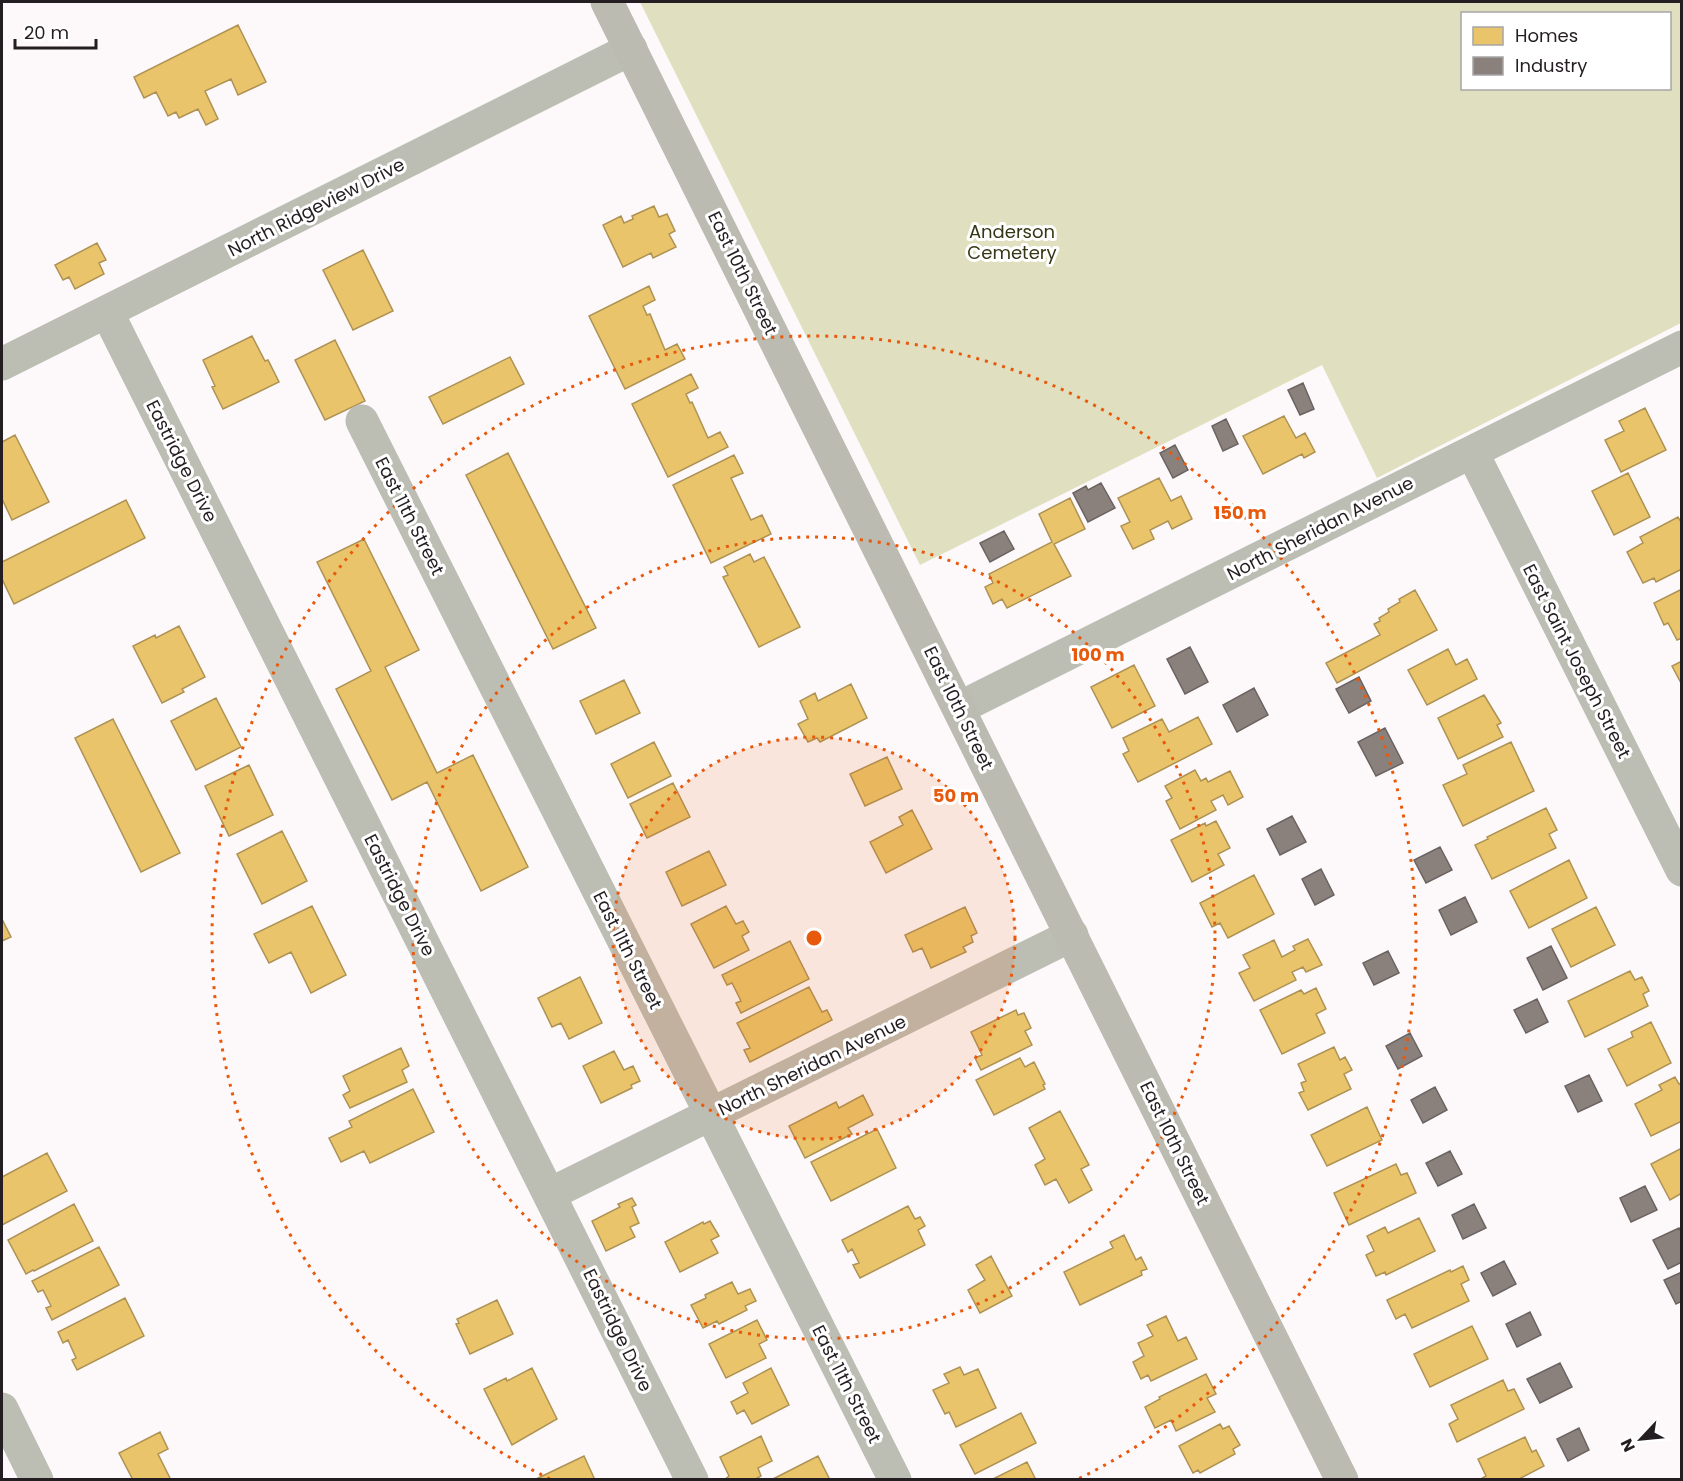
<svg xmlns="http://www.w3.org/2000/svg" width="1683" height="1481" font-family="Poppins,sans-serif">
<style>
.green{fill:#e0e0c0;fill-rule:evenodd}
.homes{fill:#e9c46a;stroke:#ae9254;stroke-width:1.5}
.industry{fill:#8a817c;stroke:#6b6361;stroke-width:1.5}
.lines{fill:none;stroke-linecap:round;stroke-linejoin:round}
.minor{stroke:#bcbdb3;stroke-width:33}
.secondary{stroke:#bcbbb2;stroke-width:33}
.ring{fill:none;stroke:#e8590c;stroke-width:3;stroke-dasharray:3 6}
.labels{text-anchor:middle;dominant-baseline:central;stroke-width:6;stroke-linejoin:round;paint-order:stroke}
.street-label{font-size:18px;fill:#241d21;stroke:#fff}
.park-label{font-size:18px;fill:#363715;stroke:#fff}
.centre{fill:#e8590c;stroke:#fff;stroke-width:3}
.ring-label{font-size:18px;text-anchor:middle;font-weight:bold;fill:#e8590c;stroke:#fff;stroke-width:6;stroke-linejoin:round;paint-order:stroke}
</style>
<rect width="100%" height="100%" fill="#fdf9fb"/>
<path class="green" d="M640,2h1041v321l-304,155 -55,-113 -402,200zM1462,14h208v74h-208z"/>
<path class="homes" d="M238,25l28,57 -28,13 -7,-16 -26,12 13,28 -12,6 -8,-16 -19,9 -3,-6 -8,4 -12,-24 -12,6 -10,-21z
M654,206l5,11 8,-3 8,17 -6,3 7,13 -23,11 -2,-5 -28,14 -20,-42 18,-9 3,7 9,-4 -1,-3z
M97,243l9,17 -7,3 5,11 -29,15 -6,-12 -6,3 -8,-15z
M363,250l30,61 -40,19 -30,-60z
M649,286l6,14 -12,6 4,9 3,-1 15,36 12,-6 8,15 -60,30 -36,-73z
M252,336l13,25 3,-1 11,22 -56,27 -11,-22 3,-1 -12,-26z
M335,340l30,61 -40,19 -30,-60z
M510,357l14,27 -81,40 -14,-27z
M691,374l7,14 -12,6 4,9 2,-1 16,36 12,-6 8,15 -60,30 -36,-73z
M1645,408l21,42 -45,22 -16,-32 19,-9 -5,-10z
M1284,416l12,22 9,-5 10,19 -11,6 -2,-4 -39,20 -20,-38z
M15,435l34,67 -37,18 -10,-21v-57z
M508,453l88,175 -43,21 -87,-174z
M734,455l9,18 -12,5 20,42 11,-5 9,19 -60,29 -38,-78z
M1628,473l22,44 -36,18 -22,-44z
M1159,478l12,23 10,-5 11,23 -20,10 -4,-8 -18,9 4,9 -21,10 -12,-23 9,-4 -12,-24z
M1070,498l15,31 -31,15 17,32 -64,32 -5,-9 -9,5 -8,-17 8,-4 -4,-9 63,-32 -13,-28z
M126,500l19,38 -131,66 -12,-25v-17z
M1678,517l4,7v45l-26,13 -2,-4 -11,5 -16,-31 16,-9 -3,-6z
M364,539l55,111 -34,17 52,106 36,-18 55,112 -47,24 -54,-109 -35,18 -56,-111 35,-18 -54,-109z
M750,554l4,8 10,-5 36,70 -41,20 -36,-70 5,-2 -4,-8z
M1682,589v49l-5,2 -9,-17 -4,2 -10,-22z
M1415,590l22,40 -100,53 -11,-20 54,-28 -6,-11 6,-3 -1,-3 10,-6 -1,-3 12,-7 -1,-3z
M179,626l26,51 -23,12 2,3 -22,11 -29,-57 22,-11 1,3z
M1448,649l8,16 11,-6 10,20 -50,26 -19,-35z
M1682,661v22h-1l-9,-17z
M1134,665l21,41 -43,22 -21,-41z
M624,680l16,33 -44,21 -16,-33z
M851,684l16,34 -47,24 -3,-4 -9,4 -10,-18 10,-5 -8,-18 15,-8 3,8z
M1484,695l17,28 -4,2 6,12 -45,22 -20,-41z
M216,698l25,49 -45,23 -25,-49z
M1198,717l14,27 -74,38 -15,-28 6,-3 -6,-13 39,-19 7,13z
M113,719l67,134 -39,19 -66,-134z
M654,742l17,34 -43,22 -17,-34z
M1511,742l23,49 -71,35 -20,-41 24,-11 -4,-9z
M887,757l15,32 -37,17 -15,-32z
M249,765l24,50 -44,21 -24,-50z
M1195,770l6,11 5,-3 2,4 22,-11 13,26 -15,8 -5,-10 -12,6 5,9 -36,19 -14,-28 6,-3 -7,-12z
M673,783l17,34 -43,21 -17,-34z
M1546,808l11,22 -8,4 7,14 -64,31 -17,-34 13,-6 -1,-2z
M912,810l20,39 -46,24 -16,-31 33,-17 -4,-8z
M1216,821l14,27 -12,6 6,11 -32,17 -21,-42 34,-17 1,3z
M282,831l25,50 -45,23 -25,-50z
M709,851l17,34 -44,21 -16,-34z
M1569,860l18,38 -58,30 -19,-37z
M1254,875l20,39 -46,24 -8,-15 -8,4 -12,-24z
M312,906l34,69 -35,18 -20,-41 -22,11 -15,-29z
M726,906l10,18 7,-3 6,11 -7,4 7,14 -35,18 -23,-44z
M965,907l12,26 -6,3 2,6 -10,5 3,5 -35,16 -9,-20 -9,4 -8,-17z
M1596,907l19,38 -44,22 -19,-38z
M2,919l9,18 -9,4z
M1308,939l14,26 -16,7 -3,-5 -11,5 4,8 -42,21 -15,-28 11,-5 -7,-13 31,-15 8,17 13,-7 -2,-4z
M790,941l19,38 -68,34 -5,-10 5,-2 -9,-18 -5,2 -5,-10z
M1630,971l5,9 7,-3 7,14 -6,3 5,12 -63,31 -17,-36z
M580,977l22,46 -33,16 -8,-16 -9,4 -14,-29z
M809,987l13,25 5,-2 5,10 -82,42 -6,-12 6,-2 -13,-25z
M1316,988l10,21 -10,5 9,19 -43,21 -22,-44 41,-20 3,4z
M1016,1010l2,5 6,-2 7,15 -6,3 7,14 -51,25 -6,-12 7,-3 -11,-23z
M1651,1022l20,41 -44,23 -19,-37 25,-12 -2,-5z
M1334,1047l6,13 5,-3 7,13 -8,4 7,15 -43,21 -9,-17 5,-2 -3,-8 5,-2 -8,-17z
M401,1048l8,18 -7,4 5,12 -57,26 -7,-13 7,-4 -7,-15z
M614,1051l10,19 9,-4 7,15 -9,4 1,3 -31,15 -18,-37z
M1020,1058l5,9 9,-5 11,22 -2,1 2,4 -51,26 -18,-35z
M1675,1077l4,7 3,-1v38l-31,15 -16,-32 27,-14 -3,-5z
M413,1089l21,43 -64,31 -6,-12 -23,11 -12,-24 23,-11 -3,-6z
M863,1095l10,20 -25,13 4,6 -47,24 -16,-32 47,-24 3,6z
M1367,1107l15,33 -55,26 -16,-31z
M1060,1111l29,54 -8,4 11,21 -23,13 -13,-24 -11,6 -10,-20 10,-6 -16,-31z
M877,1129l19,39 -65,33 -20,-39z
M1682,1148v45l-12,7 -19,-36z
M47,1153l20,38 -65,34v-48z
M1396,1164l5,11 6,-2 9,20 -67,32 -15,-32z
M632,1198l4,7 -4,2 7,16 -9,4 5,10 -29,14 -14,-30 28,-14 -2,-3z
M74,1204l19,37 -59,30 -1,-1 -7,4 -18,-34z
M908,1206l7,13 5,-2 5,9 -7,4 7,15 -65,33 -7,-13 6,-2 -7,-14 -4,3 -6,-12z
M1419,1218l16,33 -49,24 -1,-3 -9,4 -10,-21 8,-4 -7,-15 18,-9 3,6z
M710,1221l9,15 -8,4 7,13 -38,19 -15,-30 38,-20 1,2z
M1124,1235l12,25 5,-3 6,12 -6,2 1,4 -62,30 -16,-33 49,-24 -3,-6z
M99,1247l20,38 -67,35 -6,-12 5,-2 -8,-16 -5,2 -6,-11z
M991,1256l21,40 -32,17 -12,-23 17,-10 -9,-15z
M1463,1266l6,14 -8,4 8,17 -57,27 -7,-14 -9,5 -9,-19 63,-30 1,2z
M732,1282l6,12 12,-5 6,12 -11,5 2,4 -28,14 -2,-3 -14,7 -12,-23 15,-7 -1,-3z
M125,1298l19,38 -67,34 -5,-10 4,-2 -8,-18 -5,3 -5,-11z
M497,1300l16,34 -43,20 -14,-30 3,-1 -2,-4z
M1166,1316l12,25 8,-4 11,22 -46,22 -3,-6 -7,4 -8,-17 11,-6 -6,-13 15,-7 -6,-11z
M757,1320l10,20 -8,4 7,14 -40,20 -17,-34z
M1472,1326l16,33 -58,28 -16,-33z
M960,1367l4,8 14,-6 18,39 -40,19 -7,-15 -4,2 -12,-24 16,-7 -5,-9z
M532,1368l25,51 -45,26 -28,-56 22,-11 1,3z
M771,1368l18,37 -37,19 -8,-14 -7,4 -6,-12 17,-9 -5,-10z
M1206,1374l10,20 -9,4 8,14 -39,19 -5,-11 -16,8 -10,-21 15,-8 -1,-2z
M1503,1380l5,11 6,-2 10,20 -67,33 -8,-18 9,-5 -7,-14z
M1021,1413l15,30 -61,31 -15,-29z
M1220,1424l3,5 6,-3 11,19 -7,4 2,5 -35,19 -2,-3 -5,3 -14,-27z
M160,1432l8,17 -10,5 13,26h-38l-14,-27z
M761,1436l11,25 -14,7 3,8 -7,4h-30l5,-4 -9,-19z
M1525,1437l7,15 4,-2 8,16 -27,14h-38l7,-4 -8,-17z
M584,1456l11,24h-61z
M818,1456l12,24h-59z
M1027,1462l9,18h-45z"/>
<path class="industry" d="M1303,383l11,26 -14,6 -12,-25z
M1226,419l12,25 -15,7 -11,-25z
M1175,445l13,25 -15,8 -13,-25z
M1101,483l14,25 -27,14 -15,-29 13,-7 2,4z
M1004,531l10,18 -24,13 -10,-19z
M1190,647l18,35 -23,12 -18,-35z
M1359,677l12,24 -22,12 -13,-24z
M1254,688l14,27 -31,17 -14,-27z
M1385,728l18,35 -27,13 -18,-34z
M1292,816l14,26 -26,13 -13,-26z
M1440,847l12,23 -26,13 -12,-23z
M1321,869l13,26 -19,10 -13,-26z
M1465,897l12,25 -26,13 -12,-25z
M1551,946l16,32 -24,12 -16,-32z
M1388,951l11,22 -25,12 -11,-22z
M1537,999l11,23 -22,11 -12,-23z
M1410,1033l12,23 -24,13 -12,-23z
M1589,1075l13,26 -24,11 -13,-26z
M1435,1087l12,23 -24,13 -12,-23z
M1450,1151l12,23 -24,12 -12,-23z
M1645,1186l12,24 -26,12 -11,-24z
M1474,1204l12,24 -23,11 -11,-24z
M1679,1228l3,5v29l-14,7 -15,-29z
M1504,1261l12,23 -23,12 -12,-23z
M1682,1272v29l-6,3 -12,-24z
M1530,1312l11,23 -24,12 -11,-23z
M1560,1363l12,24 -32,16 -13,-24z
M1579,1428l10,22 -21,11 -11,-22z"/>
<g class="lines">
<path class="minor" d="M107,312l585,1168
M2,364l629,-315
M362,421l533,1059
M1472,452l210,418
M959,708l723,-361
M550,1194l522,-259
M2,1409l35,71"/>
<path class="secondary" d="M607,2l735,1478"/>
</g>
<circle cx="814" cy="938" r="201" fill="#e8590c" fill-opacity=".12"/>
<g class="ring">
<circle cx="814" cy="938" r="201"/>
<circle cx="814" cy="938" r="401"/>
<path d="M550 1479A602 602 0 1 1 1078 1479"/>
</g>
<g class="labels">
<g class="street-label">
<text transform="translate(316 207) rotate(-27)">North Ridgeview Drive</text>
<text transform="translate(743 273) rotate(64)">East 10th Street</text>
<text transform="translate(182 461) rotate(63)">Eastridge Drive</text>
<text transform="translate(410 516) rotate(63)">East 11th Street</text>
<text transform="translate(1320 528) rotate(-27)">North Sheridan Avenue</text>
<text transform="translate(1577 661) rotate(63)">East Saint Joseph Street</text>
<text transform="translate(959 708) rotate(64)">East 10th Street</text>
<text transform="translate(400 895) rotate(63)">Eastridge Drive</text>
<text transform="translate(628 950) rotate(63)">East 11th Street</text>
<text transform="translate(812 1065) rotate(-26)">North Sheridan Avenue</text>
<text transform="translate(1175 1143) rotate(64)">East 10th Street</text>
<text transform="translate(618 1330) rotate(64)">Eastridge Drive</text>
<text transform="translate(847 1384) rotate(63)">East 11th Street</text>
</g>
<g class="park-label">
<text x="1012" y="231">Anderson<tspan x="1012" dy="21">Cemetery</tspan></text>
</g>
</g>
<circle cx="814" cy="938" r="9" class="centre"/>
<g class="ring-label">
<text x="1240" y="519">150 m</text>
<text x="1098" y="661">100 m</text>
<text x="956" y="802">50 m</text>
</g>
<rect width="1683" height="1481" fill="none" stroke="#241d21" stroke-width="6"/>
<rect x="1461" y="12" width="210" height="78" fill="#ffffff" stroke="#a7a5a6" stroke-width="1.5"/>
<rect x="1473" y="27" width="30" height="18" fill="#e9c46a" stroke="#a7a5a6" stroke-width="1.5"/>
<text x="1515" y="42" font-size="18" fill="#241d21">Homes</text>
<rect x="1473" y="57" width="30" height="18" fill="#8a817c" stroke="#a7a5a6" stroke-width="1.5"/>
<text x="1515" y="72" font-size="18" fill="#241d21">Industry</text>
<g transform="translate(1641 1439) rotate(244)" stroke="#ffffff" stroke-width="4.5" paint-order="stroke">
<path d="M0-4.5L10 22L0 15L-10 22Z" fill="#241d21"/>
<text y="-9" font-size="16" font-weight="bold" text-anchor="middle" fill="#241d21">N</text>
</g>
<path d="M15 39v9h81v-9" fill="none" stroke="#241d21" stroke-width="3"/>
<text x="24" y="39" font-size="18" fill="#241d21" stroke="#ffffff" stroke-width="4.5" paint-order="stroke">20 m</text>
</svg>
